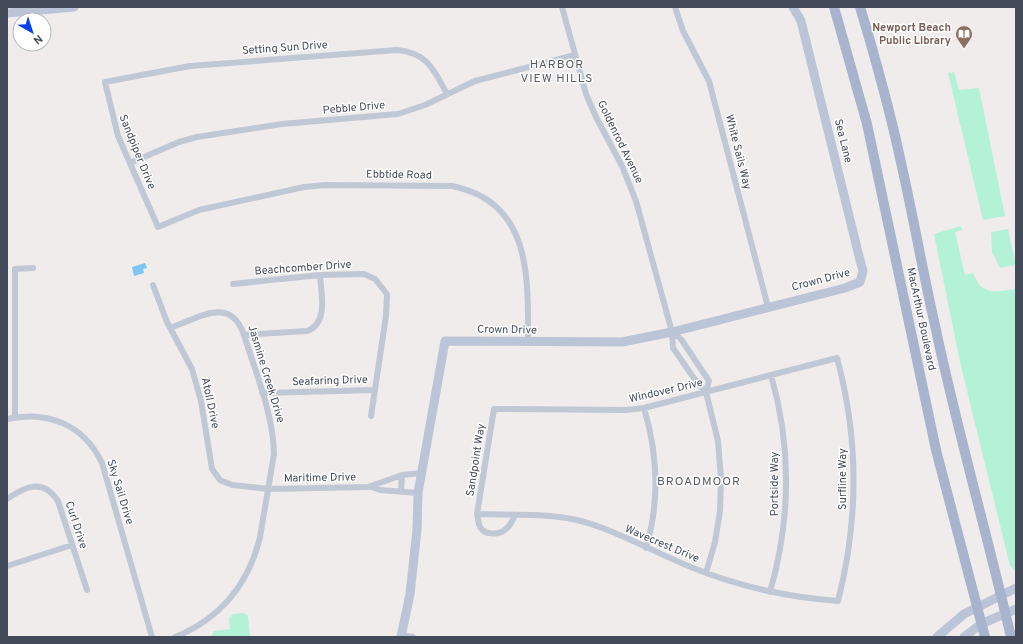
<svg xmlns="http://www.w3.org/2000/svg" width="1023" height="644" font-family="Overpass,sans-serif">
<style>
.green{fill:#b4f2d8}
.water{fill:#7cc5f4}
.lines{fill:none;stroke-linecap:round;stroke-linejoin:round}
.street{stroke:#c0c8d5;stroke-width:6}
.secondary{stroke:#bcc4d8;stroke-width:9}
.primary{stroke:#a8b4ce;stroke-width:10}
.labels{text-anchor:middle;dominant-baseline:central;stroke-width:3;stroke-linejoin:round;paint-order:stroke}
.education-label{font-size:11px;font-weight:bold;fill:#785e54;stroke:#fff;text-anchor:end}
.street-label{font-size:11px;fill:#434b5b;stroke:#fff}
.neighbourhood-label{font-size:12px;letter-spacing:1px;fill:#585a62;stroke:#fff}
</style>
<rect width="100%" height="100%" fill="#efeceb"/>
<path class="green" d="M954,72l5,18 20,-2 26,128 -22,4 -35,-147z
M961,226l1,4 -7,2 10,43 8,-2c9,23 22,19 43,16v283l-6,-6 -50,-204 -26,-128z
M1008,229l8,36 -16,3 -8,-16 -1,-20z
M244,613l4,3 2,21h-39l3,-6 16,-2 -1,-11 4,-4z"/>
<path class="water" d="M145,263l2,5 -4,1 1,4 -10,3 -2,-9z"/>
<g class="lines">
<path class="street" d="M562,7l24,87 10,23 26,49 14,35 36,131 1,16 25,36 8,8 12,49 3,37 -1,33 -5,31 -9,31
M675,7l8,24 26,50 59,226
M447,94c-13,-24 -19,-41 -50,-44l-207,16 -85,16 13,54 40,91 41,-17 105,-23 21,-2 127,1c80,16 76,91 76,156
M130,163l49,-21 18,-5 85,-13 116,-10 27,-9 50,-24 100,-26
M233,284l87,-9 44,-1 11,5 12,15 -1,22 -15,100
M153,285l14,37 25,47 9,32 11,68 8,11 12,5 37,4 99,-2 34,-12 19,-2
M170,328c29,-10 60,-33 74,7 12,39 29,78 30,119l-14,83c-11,47 -40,82 -85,100
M672,332l9,7 28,42 -3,11
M244,335l63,-4c22,-8 14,-38 13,-56
M262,393l113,-3
M644,408c14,47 16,93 2,140
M15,417v-148l18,-1
M7,419c41,-9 77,6 95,44l50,174
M371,487l9,3 38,3
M401,491l1,-16
M7,499c19,-13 36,-21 51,2l29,89
M477,514c33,1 67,-1 100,6 34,8 75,31 109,45 49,21 99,32 152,36 21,-82 21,-162 -1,-243l-193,50 -18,2 -132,-1 -17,105c1,4 1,9 3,13 5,9 21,8 27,1 4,-3 6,-9 8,-13
M7,566l65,-21
M770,592c21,-73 22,-144 1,-217
M401,635l12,2"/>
<path class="secondary" d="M7,13l67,-6
M401,637l9,-43 7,-64 1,-37 27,-152 177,1 50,-10 173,-44 15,-6 3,-11 -3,-11 -59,-239 -8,-14
M937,637l27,-23 52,-26
M964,637l17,-13 35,-15"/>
<path class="primary" d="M834,7l33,117 69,326 49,187
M860,7c15,50 29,100 40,151 13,57 23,115 36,172 22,103 51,204 75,307"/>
</g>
<defs>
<g id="library-pin" transform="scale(0.9)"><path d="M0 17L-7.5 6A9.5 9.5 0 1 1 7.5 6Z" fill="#8d6e63" stroke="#fff"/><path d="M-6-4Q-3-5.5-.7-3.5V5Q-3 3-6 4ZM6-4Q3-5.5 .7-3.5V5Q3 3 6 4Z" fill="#fff"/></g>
</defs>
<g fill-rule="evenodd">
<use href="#library-pin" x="964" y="34"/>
</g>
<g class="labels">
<g class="education-label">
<text x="951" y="28">Newport Beach<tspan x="951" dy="13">Public Library</tspan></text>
</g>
<g class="street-label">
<text transform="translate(285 48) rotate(-4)">Setting Sun Drive</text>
<text transform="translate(354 108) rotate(-5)">Pebble Drive</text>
<text transform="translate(843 141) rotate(76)">Sea Lane</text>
<text transform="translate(620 142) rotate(64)">Goldenrod Avenue</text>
<text transform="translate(137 152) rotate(68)">Sandpiper Drive</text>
<text transform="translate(738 152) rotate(76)">White Sails Way</text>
<text transform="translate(399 175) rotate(1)">Ebbtide Road</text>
<text transform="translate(303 268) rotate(-4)">Beachcomber Drive</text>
<text transform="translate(821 280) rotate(-15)">Crown Drive</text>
<text transform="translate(921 319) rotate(78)">MacArthur Boulevard</text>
<text transform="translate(507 330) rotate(1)">Crown Drive</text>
<text transform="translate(266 374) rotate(73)">Jasmine Creek Drive</text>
<text transform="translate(330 381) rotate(-2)">Seafaring Drive</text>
<text transform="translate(666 391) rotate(-13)">Windover Drive</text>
<text transform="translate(210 403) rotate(78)">Atoll Drive</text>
<text transform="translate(476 460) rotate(-81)">Sandpoint Way</text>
<text transform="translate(320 478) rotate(-1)">Maritime Drive</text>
<text transform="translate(843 479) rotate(-90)">Surfline Way</text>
<text transform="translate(775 484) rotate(-90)">Portside Way</text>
<text transform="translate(120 492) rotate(73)">Sky Sail Drive</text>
<text transform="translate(76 525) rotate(72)">Curl Drive</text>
<text transform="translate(662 544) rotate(23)">Wavecrest Drive</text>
</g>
<g class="neighbourhood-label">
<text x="557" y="65">HARBOR<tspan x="557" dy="14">VIEW HILLS</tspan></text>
<text x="699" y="482">BROADMOOR</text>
</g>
</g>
<rect width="1023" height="644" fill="none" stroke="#434b5b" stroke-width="16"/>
<g transform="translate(32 32) rotate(141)"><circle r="19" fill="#ffffff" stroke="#b4b7bd"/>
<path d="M0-3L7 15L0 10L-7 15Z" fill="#0741ed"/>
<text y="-6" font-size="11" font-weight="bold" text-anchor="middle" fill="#434b5b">N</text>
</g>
</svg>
